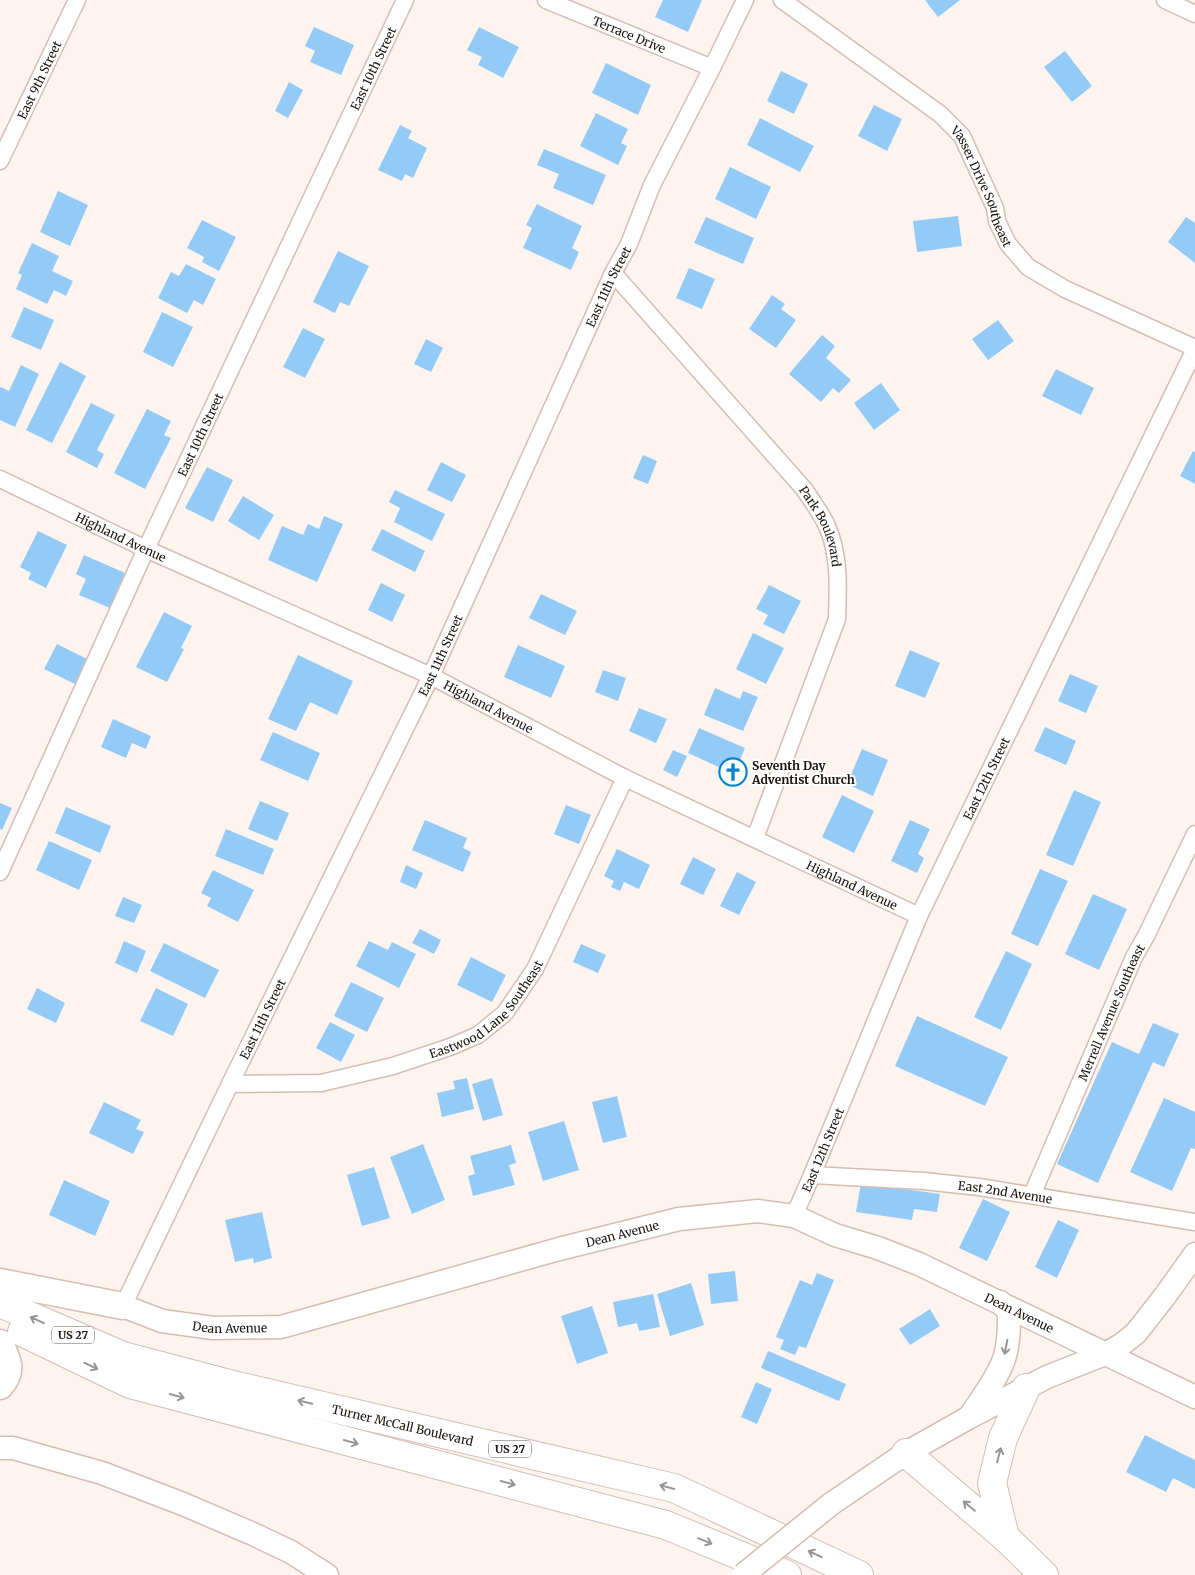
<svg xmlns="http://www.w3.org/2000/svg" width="1195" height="1575" font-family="Merriweather,serif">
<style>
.building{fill:#94caf6}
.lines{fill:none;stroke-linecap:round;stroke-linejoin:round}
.street-casing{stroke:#d5bdb2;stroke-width:19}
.secondary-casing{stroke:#d5bdb2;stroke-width:25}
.primary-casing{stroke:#d5bdb2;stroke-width:29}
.highway-casing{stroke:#d5bdb2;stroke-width:30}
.street{stroke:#fff;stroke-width:16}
.secondary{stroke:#fff;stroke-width:22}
.primary{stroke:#fff;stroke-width:26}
.highway{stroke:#fff;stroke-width:28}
.secondary-bridge-casing{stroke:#d5bdb2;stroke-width:25;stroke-linecap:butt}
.secondary-bridge{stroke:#fff;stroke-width:22}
.oneway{stroke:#989493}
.labels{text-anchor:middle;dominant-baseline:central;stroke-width:4;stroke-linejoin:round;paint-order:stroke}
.shield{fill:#fff;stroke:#5f5956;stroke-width:1}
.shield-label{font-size:11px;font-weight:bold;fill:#1a120e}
.street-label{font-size:12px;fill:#1a120e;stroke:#fff}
.poi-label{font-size:12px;font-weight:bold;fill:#1a120e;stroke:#fff;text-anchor:start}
</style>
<rect width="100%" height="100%" fill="#fef4ef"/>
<path class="building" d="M663,0h39l-14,32 -33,-15z
M925,0h35l-22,17z
M314,27l40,18 -13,30 -31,-13 5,-11 -10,-5z
M479,27l40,20 -16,31 -25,-13 4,-8 -15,-7z
M1065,51l27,35 -20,16 -28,-35z
M606,63l45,22 -13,30 -46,-22z
M781,71l27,13 -14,30 -27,-13z
M289,82l14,8 -15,28 -13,-7z
M874,105l28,14 -15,32 -29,-15z
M596,113l32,16 -7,14 6,3 -9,19 -38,-19z
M760,118l54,28 -14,26 -53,-27z
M400,125l12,6 -4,7 19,10 -14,30 -8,-4 -3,7 -24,-11z
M544,149l62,26 -13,30 -40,-17 6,-14 -22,-9z
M730,167l41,20 -15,32 -41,-20z
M58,191l30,14 -18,41 -30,-14z
M537,204l45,22 -10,22 7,4 -8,18 -48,-22 9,-20 -6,-3z
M958,216l4,30 -45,6 -4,-31z
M706,217l48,21 -11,26 -49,-21z
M1186,217l9,6v40l-27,-21z
M202,220l34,17 -17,34 -17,-9 2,-5 -17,-9z
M32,243l27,13 -7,15 21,10 -7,15 -12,-6 -7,14 -31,-15 6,-14 -4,-2z
M338,251l31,15 -20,40 -9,-4 -5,11 -22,-11z
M186,264l30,15 -13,26 -9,-5 -7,13 -29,-15 13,-26 8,4z
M689,268l26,11 -13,30 -26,-11z
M772,295l13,9 -4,5 15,11 -20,28 -27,-19z
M24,307l30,13 -13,30 -30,-13z
M162,312l31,15 -20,40 -30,-15z
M998,320l16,21 -26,19 -16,-21z
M303,328l22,11 -20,39 -22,-11z
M822,335l13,11 -9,12 25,22 -12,13 -6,-5 -12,14 -32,-28z
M426,339l17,9 -12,24 -17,-8z
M60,362l26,14 -34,67 -26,-13z
M21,365l18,9 -24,53 -15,-7v-32l1,-1 8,4z
M1056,369l38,19 -13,27 -39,-19z
M881,383l19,27 -26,20 -20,-27z
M91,403l24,12 -18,35 7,4 -7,14 -31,-16z
M147,409l24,12 -7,14 7,3 -26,51 -31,-16z
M1193,451l2,1v32l-15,-8z
M643,455l14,6 -9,23 -15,-6z
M441,462l25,13 -14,27 -25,-12z
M207,467l26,13 -20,42 -28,-14z
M395,490l50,24 -13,27 -38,-19 6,-14 -11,-6z
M243,496l31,19 -15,25 -31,-19z
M324,516l19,8 -26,58 -49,-22 14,-34 21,9 5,-11 11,5z
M382,529l43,22 -10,21 -44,-22z
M38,531l29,14 -21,43 -18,-9 3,-6 -11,-6z
M84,555l41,18 -15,35 -31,-13 7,-16 -10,-5z
M381,583l24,12 -13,27 -24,-12z
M769,585l32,16 -17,33 -21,-10 5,-9 -12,-6z
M541,594l36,17 -12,24 -36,-17z
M164,612l28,14 -11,22 3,1 -17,33 -31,-15z
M753,633l31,15 -18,36 -30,-15z
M57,644l32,16 -12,25 -33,-16z
M518,645l47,21 -14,32 -47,-21z
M910,650l30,13 -15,35 -30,-12z
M298,655l55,26 -16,34 -27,-13 -14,29 -28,-12z
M603,670l23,8 -8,23 -23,-9z
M1070,674l28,12 -12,27 -28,-12z
M715,688l25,11 3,-8 15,6 -15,34 -39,-16z
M639,708l28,11 -11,24 -27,-12z
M113,719l38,17 -5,13 -14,-6 -6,15 -25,-11z
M1045,727l31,14 -10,24 -32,-14z
M699,728l46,20 -11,26 -46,-21z
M273,732l47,21 -12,28 -48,-21z
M862,749l26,11 -15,36 -26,-12z
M673,750l14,6 -10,21 -14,-7z
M1074,790l27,12 -28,64 -27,-11z
M842,795l32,16 -20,42 -32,-16z
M260,801l29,12 -12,28 -29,-12z
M0,803l12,5 -10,22 -2,-1z
M566,805l25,10 -12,29 -25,-10z
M66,807l45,19 -11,27 -45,-20z
M425,820l42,18 -4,10 8,4 -8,20 -51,-22z
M910,820l20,9 -12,25 6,4 -7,15 -26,-12z
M226,829l48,20 -11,26 -48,-19z
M49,841l43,19 -13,30 -43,-20z
M617,849l33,16 -11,24 -15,-7 -4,9 -9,-4 3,-6 -10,-5z
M693,857l23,12 -13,26 -23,-11z
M406,865l17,8 -7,16 -16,-7z
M1040,869l28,12 -30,65 -27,-12z
M213,870l41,20 -16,32 -31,-16 4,-8 -10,-5z
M737,872l19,10 -17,33 -19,-9z
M1093,894l34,15 -28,61 -34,-16z
M123,897l19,8 -8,18 -19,-7z
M420,929l21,11 -7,14 -22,-11z
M124,941l22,10 -9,22 -22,-10z
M369,941l19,9 4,-8 24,12 -17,34 -43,-22z
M164,943l55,27 -14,28 -55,-27z
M581,944l25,11 -8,18 -25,-11z
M1006,951l26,13 -31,66 -27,-13z
M471,957l35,18 -14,27 -35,-17z
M351,982l33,16 -17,34 -33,-16z
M37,988l28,15 -9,20 -29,-14z
M156,988l32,16 -15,32 -33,-15z
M917,1016l91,41 -23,49 -90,-40z
M330,1022l25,13 -14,27 -25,-14z
M1153,1023l26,11 -15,33 -11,-5 -55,121 -41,-19 55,-122 27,12z
M467,1078l7,31 -32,8 -5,-24 18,-4 -2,-8z
M492,1078l11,37 -20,6 -11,-37z
M617,1096l10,41 -24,6 -11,-41z
M1164,1098l31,14v37l-4,-1 -19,43 -42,-19z
M104,1102l37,18 -5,9 8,3 -11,22 -44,-21z
M564,1121l15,49 -36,11 -15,-49z
M423,1144l22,56 -33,14 -22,-57z
M511,1145l5,18 -7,2 6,20 -42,11 -5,-20 7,-2 -5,-18z
M374,1167l16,51 -28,8 -15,-51z
M64,1180l46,21 -15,35 -46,-21z
M861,1183l79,11 -3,18 -23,-3 -2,11 -56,-8z
M983,1199l27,13 -23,49 -28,-13z
M262,1212l10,46 -18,5 -1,-5 -18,4 -10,-42z
M1058,1220l21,10 -22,48 -22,-11z
M735,1271l3,30 -27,3 -3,-30z
M817,1273l17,7 -28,68 -7,-2 -4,9 -15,-6 4,-9 -8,-3 24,-57 12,5z
M691,1283l13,42 -34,11 -13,-42z
M653,1294l7,33 -21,4 -2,-8 -19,4 -5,-25z
M592,1306l16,47 -31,11 -16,-48z
M930,1309l10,17 -30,19 -11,-16z
M768,1351l78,33 -7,17 -78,-33z
M756,1382l16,7 -15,35 -16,-7z
M1145,1435l50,25v29l-22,-11 -7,14 -40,-20z"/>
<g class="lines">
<g class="street-casing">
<g id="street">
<path id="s1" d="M546,0l166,68"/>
<path id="s2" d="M782,0l158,114 22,22 33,72 2,13 11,23 20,23 37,22 130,59"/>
<path d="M1165,0l30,14"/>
<path id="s3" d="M0,161l77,-161"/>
<path id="s4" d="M613,273l191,216c8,12 17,24 23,37 13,29 11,62 10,93l-82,219"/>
<path id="s5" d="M0,479l146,70 285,127 194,102 294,138"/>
<path id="s6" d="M0,872l146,-323 259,-549"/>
<path id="s7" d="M230,1084l91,-1 72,-17 57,-19 28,-12 27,-22 30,-44 90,-191"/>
<path id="s8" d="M812,1175l112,6 55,6 216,35"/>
<path id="s9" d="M1032,1195l102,-238 12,-21 49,-102"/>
<path id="s10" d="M794,1216l18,-41 107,-259 276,-567"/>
<path id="s11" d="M123,1306l107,-222 201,-408 182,-403 16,-29 23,-59 60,-117 33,-68"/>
</g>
</g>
<g class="secondary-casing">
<g id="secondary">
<path id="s12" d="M123,1306l39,15 51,7 68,-1 278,-78 120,-30 79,-8 36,5 41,19 43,13 41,16 276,133"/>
<path d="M970,1416c12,-18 27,-37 34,-57 5,-15 5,-31 5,-47l-9,-10"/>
<path d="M0,1448h13l89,25 81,31 70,30 38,18 36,23"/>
<path d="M831,1504l75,-51 62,-35 79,-41 58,-23 16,-9 15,-12 29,-37 30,-42"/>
</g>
</g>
<g class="primary-casing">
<path id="primary" d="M0,1282l123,24
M0,1343c8,18 14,27 0,43"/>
</g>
<g class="highway-casing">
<g id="highway">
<path id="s13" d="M0,1303l123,53 114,30 437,102 185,87"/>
<path d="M22,1332l108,52 536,141 121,50"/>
<path d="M906,1453l99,84 39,38"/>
<path d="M1005,1537l-13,-54 11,-45 23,-50"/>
</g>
</g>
<use href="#street" class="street"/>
<use href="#secondary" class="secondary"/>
<use href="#primary" class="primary"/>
<use href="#highway" class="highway"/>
<g class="secondary-bridge-casing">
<path id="secondary-bridge" d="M743,1575l88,-71"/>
</g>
<use href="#secondary-bridge" class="secondary-bridge"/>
</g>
<defs><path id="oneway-shaft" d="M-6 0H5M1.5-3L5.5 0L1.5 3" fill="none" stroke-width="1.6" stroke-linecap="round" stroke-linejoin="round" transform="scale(1.25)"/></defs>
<g class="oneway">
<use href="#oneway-shaft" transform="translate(37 1320) rotate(-156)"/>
<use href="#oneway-shaft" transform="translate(1006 1347) rotate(101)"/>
<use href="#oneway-shaft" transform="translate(91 1366) rotate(26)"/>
<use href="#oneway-shaft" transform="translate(177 1396) rotate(15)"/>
<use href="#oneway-shaft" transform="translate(305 1402) rotate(-167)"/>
<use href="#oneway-shaft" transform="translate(351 1442) rotate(15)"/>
<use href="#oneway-shaft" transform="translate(999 1455) rotate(-75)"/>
<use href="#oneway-shaft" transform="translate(508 1483) rotate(15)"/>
<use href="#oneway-shaft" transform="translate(667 1487) rotate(-165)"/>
<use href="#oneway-shaft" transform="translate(969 1506) rotate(-140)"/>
<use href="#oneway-shaft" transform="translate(705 1541) rotate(22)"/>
<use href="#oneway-shaft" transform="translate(815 1554) rotate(-155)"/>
</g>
<defs>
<g id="church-ring" transform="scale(1.4375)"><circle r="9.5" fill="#fff" stroke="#0784cc" stroke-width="1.5"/><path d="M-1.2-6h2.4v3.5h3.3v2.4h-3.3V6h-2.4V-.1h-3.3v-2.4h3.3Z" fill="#0784cc"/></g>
</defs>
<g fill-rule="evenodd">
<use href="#church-ring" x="733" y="772"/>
</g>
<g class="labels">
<g class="shield">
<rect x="52" y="1326.5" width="42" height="17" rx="4"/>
<rect x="489" y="1440.5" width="42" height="17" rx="4"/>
</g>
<g class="shield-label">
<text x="73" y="1335">US 27</text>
<text x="510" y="1449">US 27</text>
</g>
<g class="street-label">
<text stroke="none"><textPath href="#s1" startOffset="90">Terrace Drive</textPath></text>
<text stroke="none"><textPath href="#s6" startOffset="886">East 10th Street</textPath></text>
<text stroke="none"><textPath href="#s3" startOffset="90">East 9th Street</textPath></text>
<text stroke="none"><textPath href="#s2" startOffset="280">Vasser Drive Southeast</textPath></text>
<text stroke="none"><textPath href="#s11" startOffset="1129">East 11th Street</textPath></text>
<text stroke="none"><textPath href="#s6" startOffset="481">East 10th Street</textPath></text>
<text stroke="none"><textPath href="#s4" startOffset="330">Park Boulevard</textPath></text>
<text stroke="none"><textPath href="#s5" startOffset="134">Highland Avenue</textPath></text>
<text stroke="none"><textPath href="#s11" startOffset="724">East 11th Street</textPath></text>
<text stroke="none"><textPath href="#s5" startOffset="539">Highland Avenue</textPath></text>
<text stroke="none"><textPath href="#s10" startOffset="478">East 12th Street</textPath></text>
<text stroke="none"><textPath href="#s5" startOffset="944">Highland Avenue</textPath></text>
<text stroke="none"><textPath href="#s7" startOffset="278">Eastwood Lane Southeast</textPath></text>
<text stroke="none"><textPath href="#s9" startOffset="199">Merrell Avenue Southeast</textPath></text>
<text stroke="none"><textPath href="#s11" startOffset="319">East 11th Street</textPath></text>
<text stroke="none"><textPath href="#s10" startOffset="72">East 12th Street</textPath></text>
<text stroke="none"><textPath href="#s8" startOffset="194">East 2nd Avenue</textPath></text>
<text stroke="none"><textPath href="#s12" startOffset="515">Dean Avenue</textPath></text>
<text stroke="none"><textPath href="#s12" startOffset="935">Dean Avenue</textPath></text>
<text stroke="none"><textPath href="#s12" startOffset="110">Dean Avenue</textPath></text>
<text stroke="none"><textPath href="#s13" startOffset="422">Turner McCall Boulevard</textPath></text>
</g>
<g class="poi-label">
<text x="752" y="765">Seventh Day<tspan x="752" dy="14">Adventist Church</tspan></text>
</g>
</g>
</svg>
